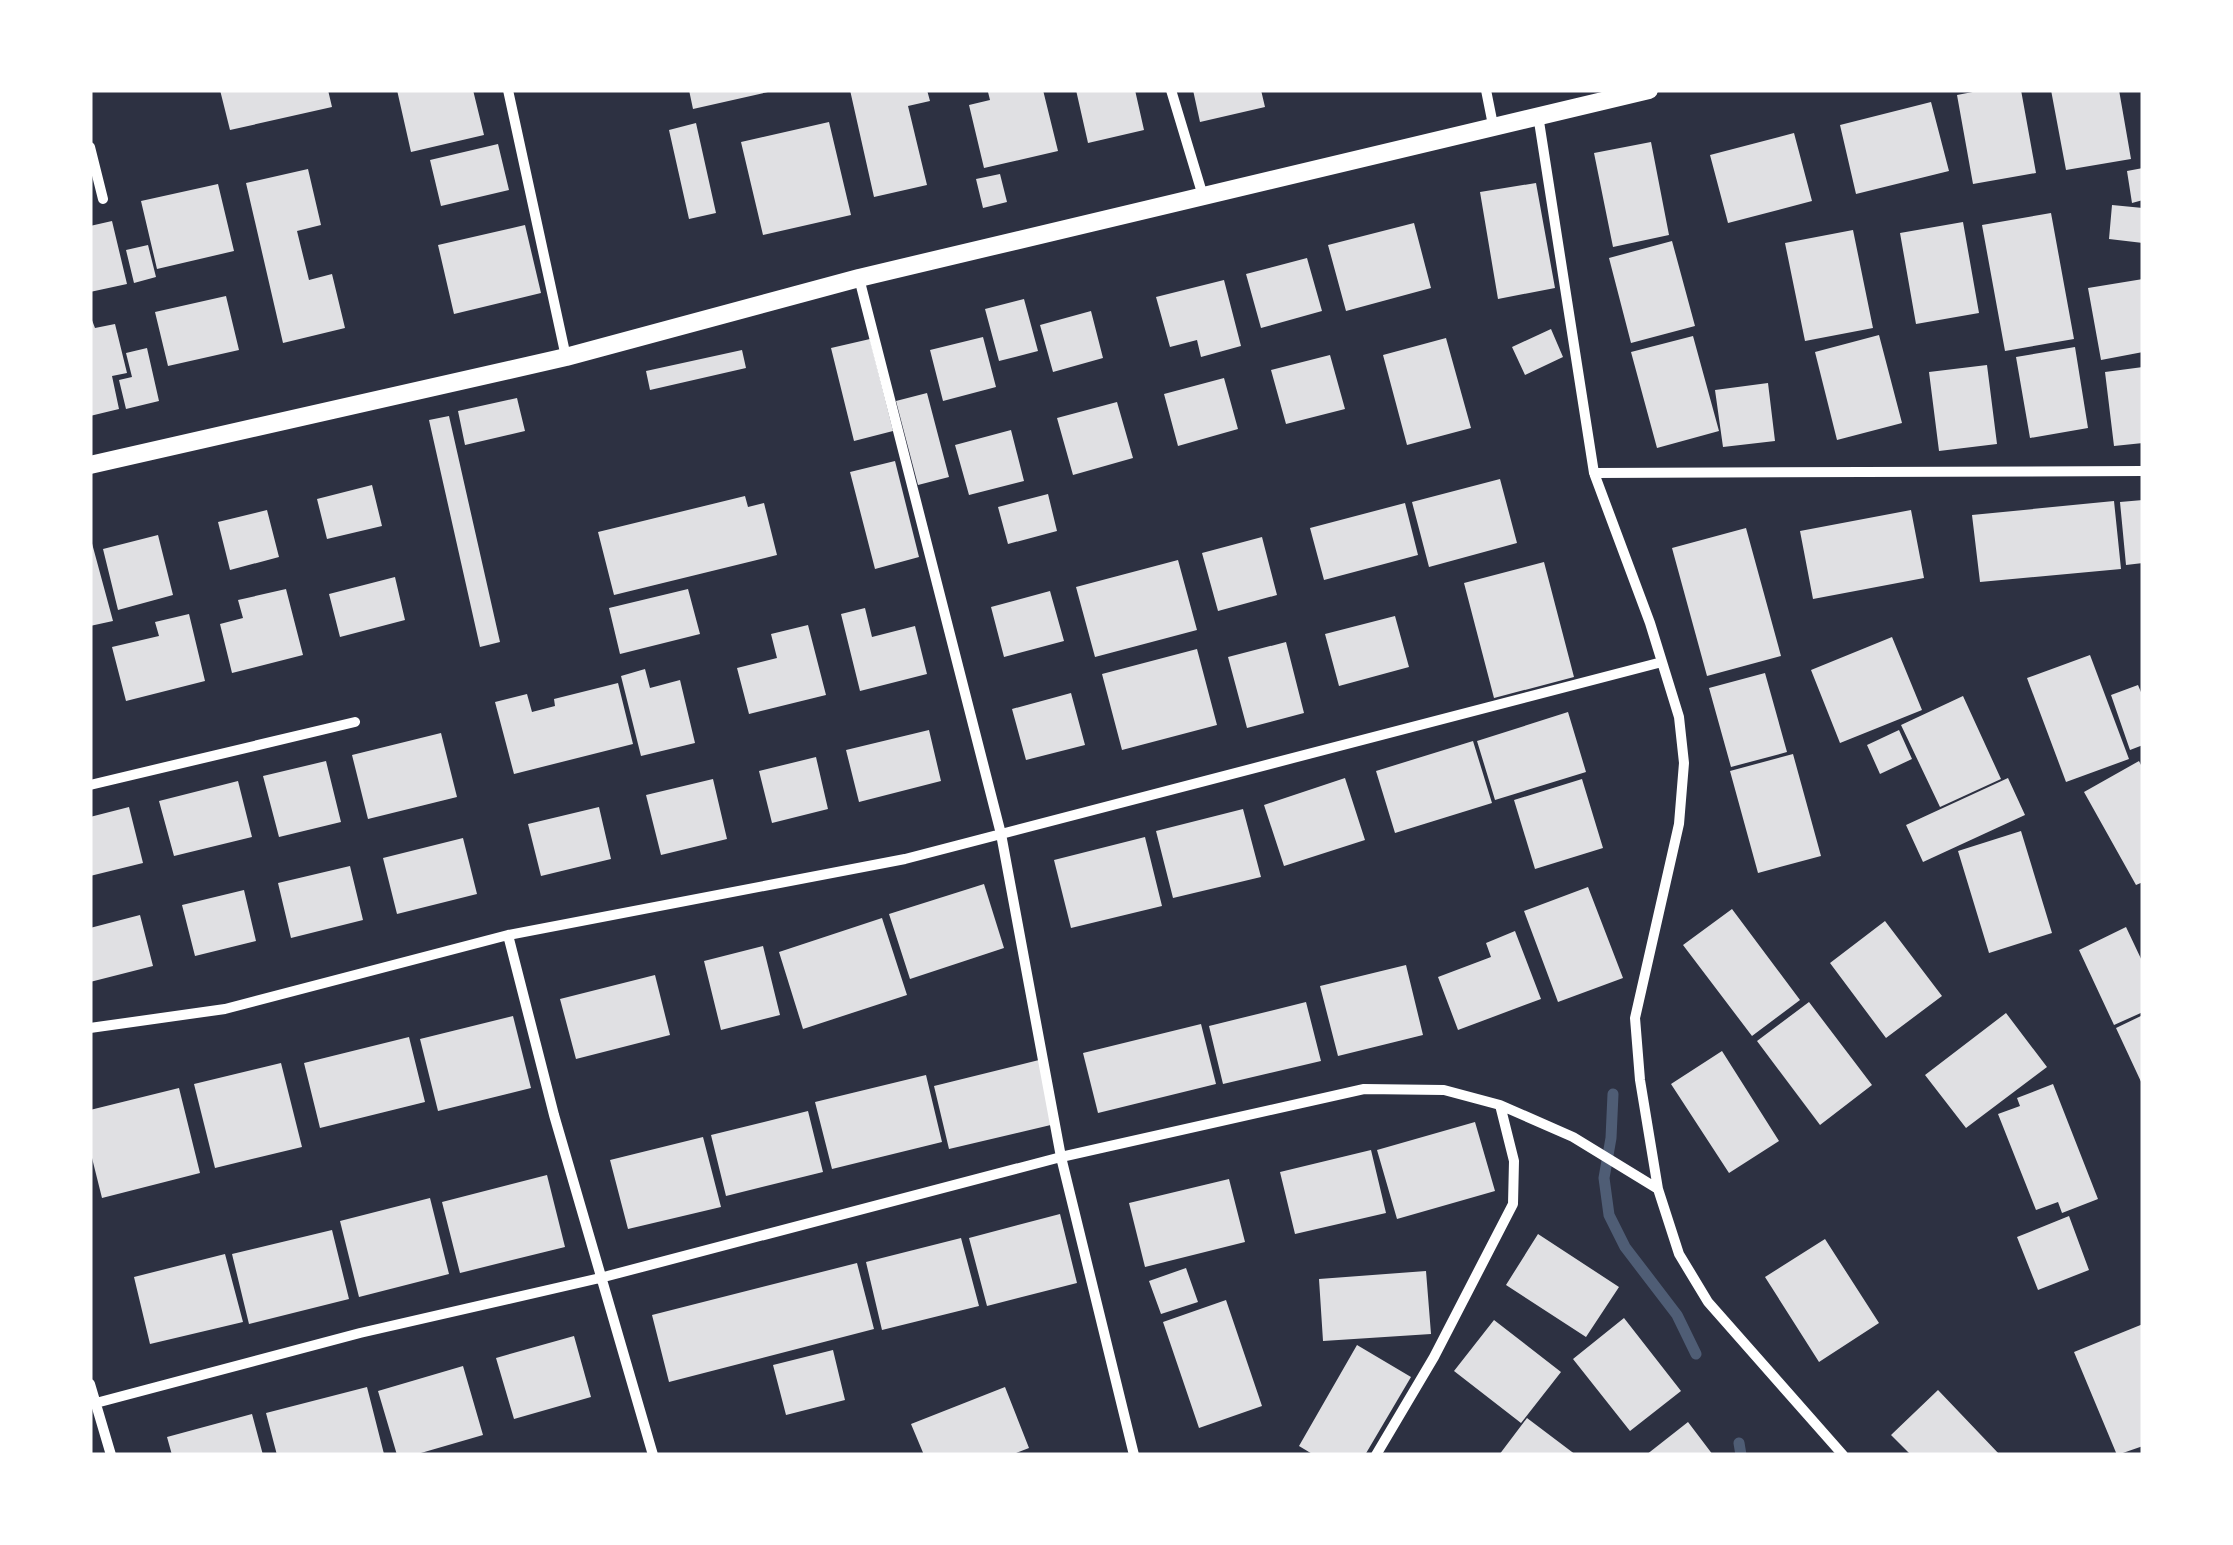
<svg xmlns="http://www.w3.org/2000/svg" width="2233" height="1545" font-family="'PT Sans Narrow',sans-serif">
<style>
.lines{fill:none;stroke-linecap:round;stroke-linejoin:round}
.stream{stroke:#4f5d75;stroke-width:11}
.building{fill:#e0e0e3}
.minor{stroke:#fff;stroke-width:10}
.tertiary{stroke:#fff;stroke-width:18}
</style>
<rect width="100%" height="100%" fill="#2d3142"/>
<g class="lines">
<path class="stream" d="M1613,1094l-2,44 -7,40 5,37 16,32 52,68 19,39
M1739,1443l2,12"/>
</g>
<path class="building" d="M220,90h108l4,17 -102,23z
M397,90h76l11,45 -73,17z
M689,90h79v2l-75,17z
M850,90h77l3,11 -22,5 19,79 -53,12z
M995,90h48l15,61 -74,17 -15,-63 21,-5 -2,-8z
M1076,90h59l9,40 -56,13z
M1193,90h68l4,17 -65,15z
M1983,90h38l15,83 -63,11 -16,-89z
M2051,90h68l12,69 -65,11z
M1931,102l18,69 -93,23 -16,-69z
M829,122l22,93 -88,20 -22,-93z
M696,123l20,90 -27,6 -20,-89z
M1794,133l18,68 -84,22 -18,-68z
M1651,142l18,93 -56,12 -19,-94z
M498,144l11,46 -68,16 -11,-46z
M2143,168v32l-11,3 -5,-32z
M308,169l13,56 -24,6 12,49 23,-6 13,54 -62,15 -37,-160z
M1000,174l7,28 -24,6 -7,-29z
M1536,183l19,105 -57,11 -18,-107z
M218,184l16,67 -77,18 -16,-68z
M2112,205l31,3v35l-34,-4z
M2051,213l23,126 -69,12 -23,-126z
M112,221l15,63 -37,8v-66z
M1963,222l16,91 -63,11 -16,-91z
M1414,223l17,65 -85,23 -18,-66z
M525,225l16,68 -87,21 -16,-69z
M1853,230l20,98 -68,13 -20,-98z
M1672,241l23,85 -64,17 -22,-85z
M148,245l8,32 -22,6 -8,-33z
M1307,258l15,53 -61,17 -15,-54z
M2143,279v73l-42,8 -13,-72z
M1224,280l17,66 -40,11 -4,-17 -27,7 -14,-50z
M226,296l13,54 -71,16 -13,-54z
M1024,299l14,52 -39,10 -14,-52z
M1091,311l12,47 -50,14 -13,-47z
M90,315l5,13 20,-4 12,49 -15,3 7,33 -29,7z
M1551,329l12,28 -38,18 -13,-28z
M1879,335l23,88 -65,17 -22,-88z
M1693,336l26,95 -62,17 -26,-96z
M983,337l13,50 -53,14 -13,-51z
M1446,338l25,90 -64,17 -24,-90z
M870,339l23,92 -39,10 -23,-93z
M2075,347l13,81 -58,10 -14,-81z
M147,348l12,53 -33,8 -7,-29 13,-3 -6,-24z
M742,350l4,18 -96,22 -4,-19z
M1330,355l15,54 -59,15 -15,-54z
M1987,365l10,79 -58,7 -10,-79z
M2143,367v76l-29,3 -9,-74z
M1224,378l14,51 -60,17 -14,-52z
M1768,383l7,58 -52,6 -8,-57z
M927,393l22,84 -31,8 -22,-84z
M517,398l8,33 -60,14 -7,-34z
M1117,402l16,56 -60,17 -16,-57z
M449,416l51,226 -20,5 -51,-227z
M1011,430l13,51 -55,14 -14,-50z
M895,461l24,96 -44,12 -25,-97z
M1500,479l17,64 -88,24 -17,-65z
M372,485l10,41 -55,13 -10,-40z
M1048,494l9,37 -49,13 -10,-37z
M745,496l3,11 16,-4 13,52 -163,40 -16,-63z
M2143,500v63l-17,2 -6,-63z
M2114,501l7,68 -141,13 -8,-67z
M1405,503l13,52 -94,25 -14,-52z
M267,510l12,47 -49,13 -12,-48z
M1911,510l13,68 -111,21 -13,-68z
M1746,528l35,128 -74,20 -35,-128z
M158,535l15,60 -55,15 -15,-61z
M90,536l23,85 -23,5z
M1262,537l15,58 -59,16 -16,-58z
M1178,560l19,70 -102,27 -19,-70z
M1544,562l30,115 -80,21 -30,-115z
M395,577l10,43 -65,17 -11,-43z
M286,589l17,66 -71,18 -12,-49 23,-6 -5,-18z
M688,589l12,45 -80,20 -11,-46z
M1050,591l14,50 -60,16 -13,-50z
M865,608l7,29 43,-11 12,48 -67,17 -19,-77z
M189,614l16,67 -79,20 -14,-54 47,-11 -4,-14z
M1395,616l14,51 -70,19 -14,-52z
M808,625l18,70 -77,19 -12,-46 40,-10 -6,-24z
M1892,637l30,73 -82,33 -29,-73z
M1286,642l18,71 -57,15 -19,-71z
M1197,649l20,76 -95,25 -20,-76z
M2090,655l39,104 -63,23 -39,-104z
M645,669l5,19 30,-8 15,63 -54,13 -20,-80z
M1765,673l22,79 -56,15 -22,-79z
M618,683l15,61 -119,30 -19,-72 32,-8 5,18 23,-6 -1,-7z
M2138,685l5,12v48l-13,5 -19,-55z
M1071,693l14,52 -59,15 -14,-51z
M1963,696l38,83 -61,28 -39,-82z
M1568,712l18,60 -91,28 -18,-59z
M929,730l12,51 -82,21 -13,-52z
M1899,730l13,29 -32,15 -13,-29z
M441,733l16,64 -89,22 -16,-64z
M1473,741l19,62 -97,30 -19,-62z
M1793,754l28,102 -63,17 -28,-102z
M816,757l12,52 -56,14 -13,-52z
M326,761l15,61 -62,15 -16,-61z
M2139,761l4,8v113l-7,3 -52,-93z
M1345,778l20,62 -81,26 -20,-61z
M2008,778l17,37 -102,47 -17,-37z
M713,779l14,60 -66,16 -15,-60z
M1582,779l21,69 -68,21 -21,-69z
M238,781l14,56 -78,19 -15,-55z
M129,807l14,56 -53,13v-59z
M599,807l12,52 -70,17 -13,-52z
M1243,809l18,68 -88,21 -17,-67z
M2021,831l31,102 -63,20 -31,-102z
M1145,837l17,69 -91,22 -17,-68z
M463,838l14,56 -80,20 -14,-56z
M350,866l13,54 -72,18 -13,-55z
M984,884l20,64 -94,31 -21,-65z
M1588,887l35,91 -65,24 -34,-91z
M244,890l12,51 -61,15 -13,-51z
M1732,909l68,91 -48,36 -69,-91z
M140,915l13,51 -63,16v-54z
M882,918l25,77 -104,34 -24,-77z
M1885,921l57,75 -56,42 -56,-75z
M2126,927l17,36v49l-29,13 -35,-75z
M1515,931l26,68 -83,31 -20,-53 53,-20 -5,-14z
M763,946l17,69 -59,15 -17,-69z
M1406,965l17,70 -85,21 -18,-70z
M655,975l15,60 -94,24 -16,-60z
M1306,1002l15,59 -98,23 -14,-58z
M1809,1002l63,83 -52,40 -63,-84z
M2006,1013l41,54 -81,61 -41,-53z
M2143,1015v71l-27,-58z
M513,1016l18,72 -93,23 -18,-72z
M1201,1024l15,60 -118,29 -15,-60z
M409,1037l16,65 -105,26 -16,-65z
M1722,1051l57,90 -50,32 -58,-89z
M1039,1060l16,64 -106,25 -15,-63z
M281,1063l21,84 -87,21 -21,-84z
M926,1075l16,67 -110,27 -17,-67z
M2053,1084l45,115 -36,14 -4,-11 -22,8 -38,-96 22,-8 -3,-8z
M179,1088l21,85 -98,25 -12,-48v-40z
M808,1111l15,61 -97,24 -15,-61z
M1475,1122l20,69 -98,28 -20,-69z
M703,1137l18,70 -93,22 -18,-69z
M1371,1150l15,63 -91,21 -15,-62z
M547,1175l18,72 -105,26 -18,-71z
M1229,1179l16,63 -100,25 -16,-64z
M430,1198l19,76 -90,23 -19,-76z
M1060,1214l17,69 -90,23 -18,-68z
M2069,1216l20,54 -51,20 -21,-53z
M332,1230l17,69 -100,25 -17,-70z
M1538,1234l81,53 -33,50 -80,-52z
M961,1238l18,68 -97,24 -16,-68z
M1825,1239l54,84 -60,39 -54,-85z
M225,1254l18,68 -93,22 -16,-67z
M857,1263l17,66 -205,53 -17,-67z
M1186,1268l12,34 -37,12 -12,-33z
M1426,1271l5,63 -108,7 -4,-62z
M1226,1300l36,106 -63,22 -36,-106z
M1624,1318l57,73 -51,40 -57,-72z
M1494,1320l67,52 -40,51 -67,-52z
M2143,1324v122l-26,9 -43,-103z
M574,1336l17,61 -77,22 -18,-61z
M1357,1345l54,32 -46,78h-51l-15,-9z
M833,1350l12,50 -59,15 -13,-50z
M463,1366l20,69 -69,20h-17l-19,-64z
M367,1387l17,67 -107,1 -11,-42z
M1005,1387l24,61 -18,7h-87l-13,-31z
M1938,1390l62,65h-89l-20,-20z
M252,1414l11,41h-91l-5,-18z
M1527,1418l49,37h-77z
M1688,1422l25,33h-67z"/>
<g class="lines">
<path class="minor" d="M508,90l58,267
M1171,90l32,106
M1486,90l7,35
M1538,115l56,358 56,150 29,94 5,46 -5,61 -44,194 5,62 18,109 21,65 29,48 135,153
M90,147l13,52
M859,278l142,556 60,323 73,298
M1594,473l549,-2
M90,785l265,-63
M508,935l46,180 99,340
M90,1028l135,-19 283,-74 397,-76 757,-197
M90,1384l21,71
M96,1403l264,-70 240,-55 461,-121 303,-68 80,1 56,15 73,32 85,52
M1376,1455l58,-98 79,-153 1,-43 -14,-56"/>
<path class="tertiary" d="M90,465l476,-108 293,-79 790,-188"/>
</g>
<rect width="2233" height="1545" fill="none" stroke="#ffffff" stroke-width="185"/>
</svg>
